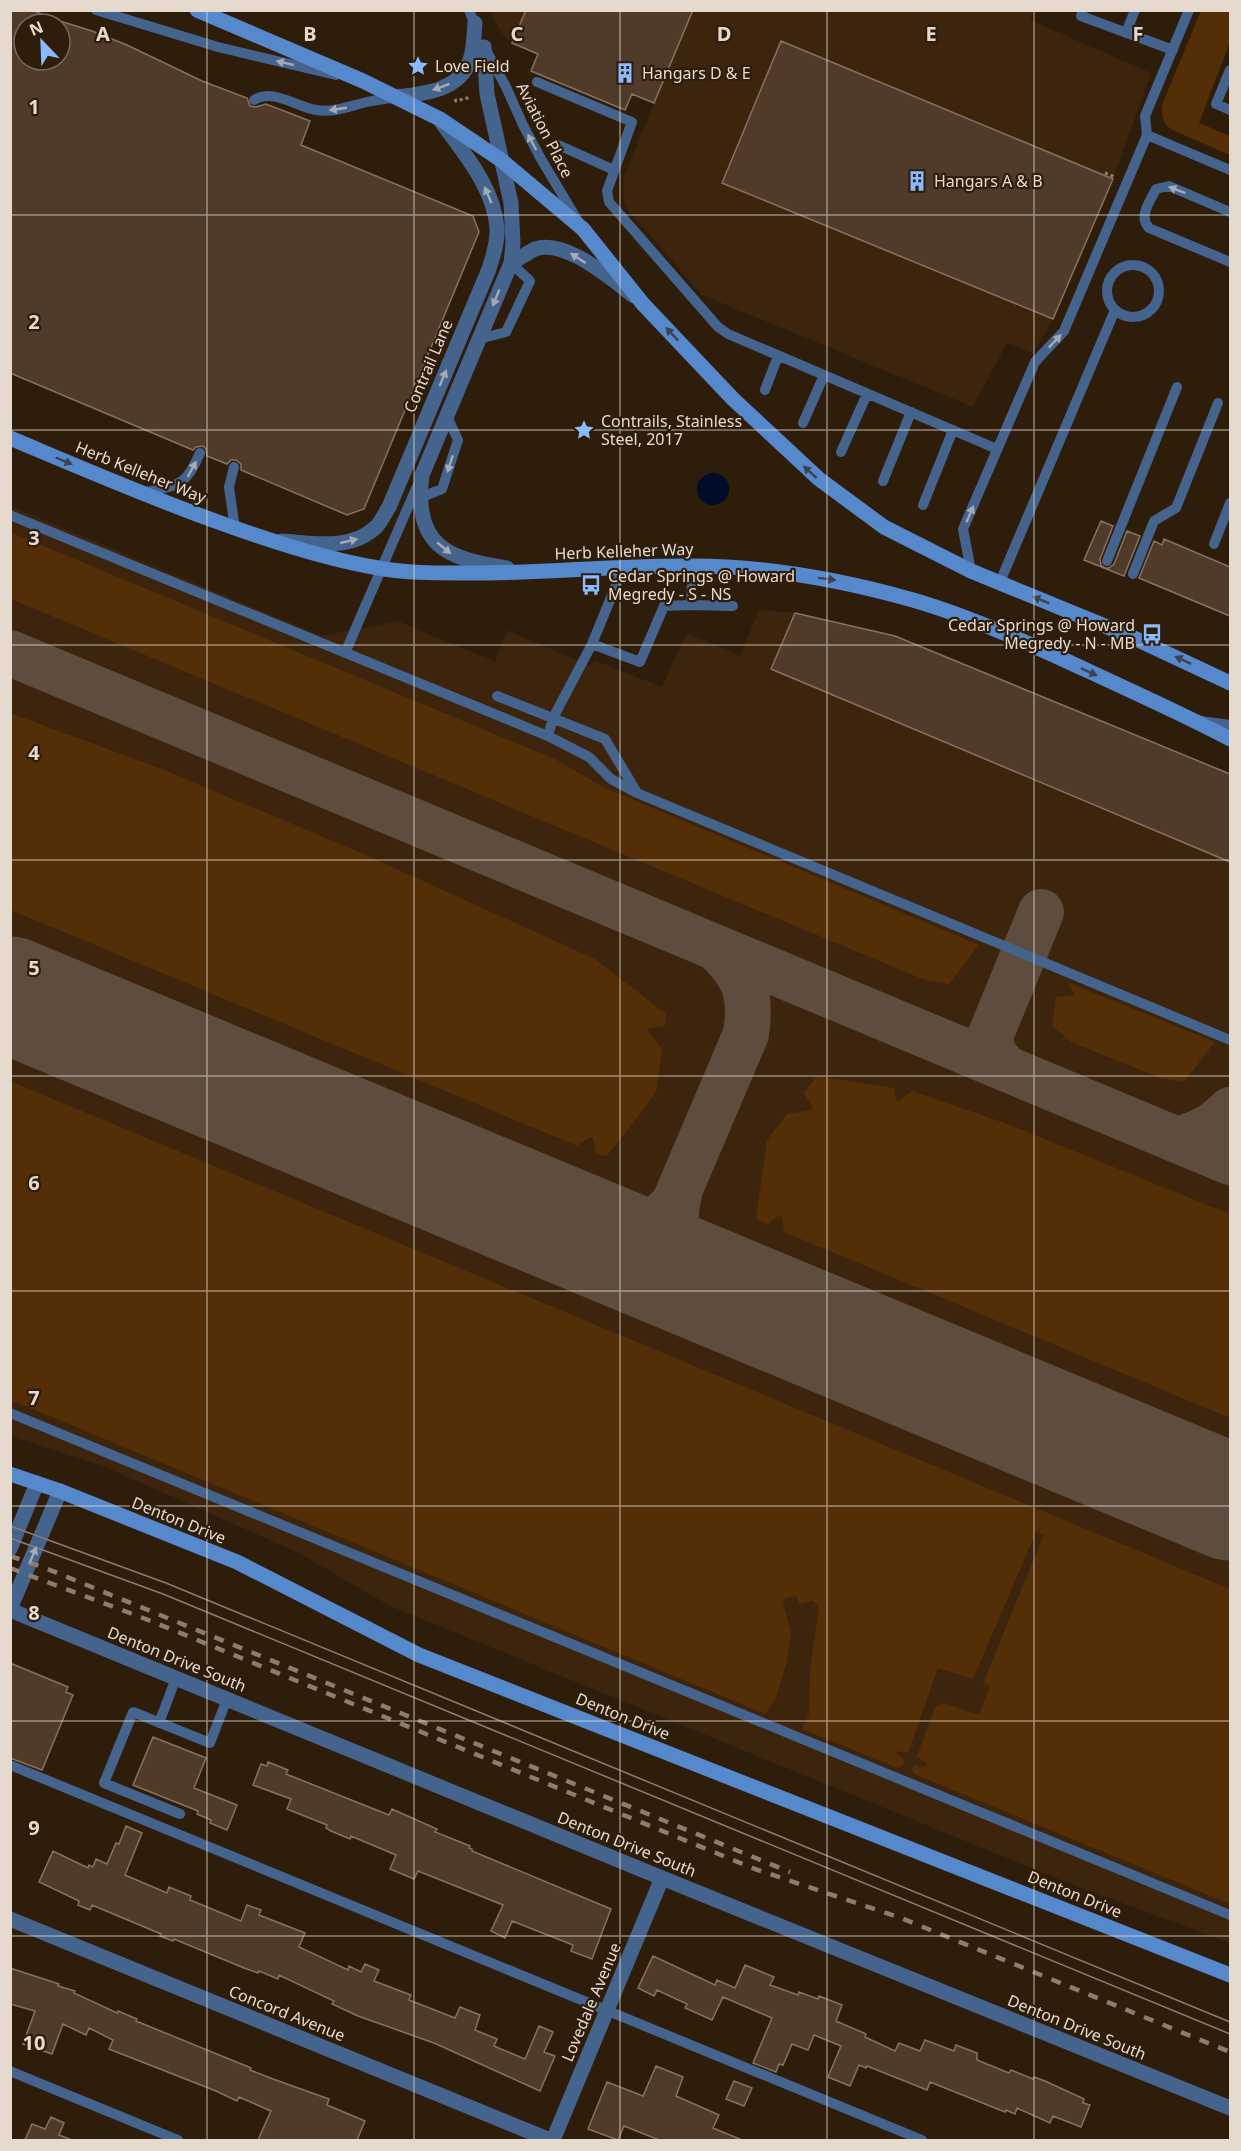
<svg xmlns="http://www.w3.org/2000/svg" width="1241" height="2151" font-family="'Noto Sans',sans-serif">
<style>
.built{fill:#3c240d}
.green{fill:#532e06}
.water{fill:#000c29}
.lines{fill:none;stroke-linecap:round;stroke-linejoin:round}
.taxiway{stroke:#5e4d3e;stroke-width:46}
.runway{stroke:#5e4d3e;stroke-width:117}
.building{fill:#503b2a;stroke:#88715e;stroke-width:1.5;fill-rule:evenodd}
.path{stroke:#928375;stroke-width:3;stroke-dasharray:3 3;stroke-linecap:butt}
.service{stroke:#44638d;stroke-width:10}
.minor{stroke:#44638d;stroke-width:15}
.secondary{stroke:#5688cc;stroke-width:15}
.tram{stroke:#8c7d6f;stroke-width:1.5}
.rail{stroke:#8c7d6f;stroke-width:4.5;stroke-dasharray:10 10;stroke-linecap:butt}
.oneway{fill:#a5aab5}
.oneway2{fill:#3d424f}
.grid{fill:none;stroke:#e6dacf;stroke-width:1.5;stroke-opacity:0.55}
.labels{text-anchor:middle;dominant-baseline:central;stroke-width:4.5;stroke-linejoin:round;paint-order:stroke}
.poi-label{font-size:16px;fill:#e6dacf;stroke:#2f1d0c;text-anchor:start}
.street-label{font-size:16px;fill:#e6dacf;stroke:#2f1d0c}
.grid-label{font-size:20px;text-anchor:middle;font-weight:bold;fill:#e6dacf;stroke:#2f1d0c;stroke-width:4.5;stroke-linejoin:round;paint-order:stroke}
</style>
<rect width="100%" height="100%" fill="#2f1d0c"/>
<path class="built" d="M491,11h542l-3,9 121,53 -38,106 -60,140 -20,34 -26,-10 -34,64 -271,-112 -73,-84 -5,-8 -1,-24 31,-76 -142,-60 -11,-10z
M10,506l312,130 76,-15 97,41 12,-32 83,36 4,-6 68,27 25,-54 53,23 19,-46 36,3 100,23 335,139v1168l-167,-62 -673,-275 -91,-53 -196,-87 -92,-30z"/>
<path class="green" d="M1201,11h29v31l-31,81 31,13v19l-58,-25c-11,-8 -11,-16 -9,-28z
M10,532l547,228 46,27 376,158 -30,39 -24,-4 -914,-381z
M10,713l152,56 204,86 229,104 71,55 -1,12 -16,2 -1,3 14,18 -6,44 -49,63 -11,-2 -3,-16 -3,-1 -13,9 -566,-236z
M1067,982l148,60 -31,40 -24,-4 -89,-36 -19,-16 4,-29 17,-2 1,-2z
M817,1076l77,12 2,13h3l13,-10 93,32 225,91v204l-446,-186 -2,-15 -4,-1 -11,9 -11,-7 11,-78 20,-26 24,-4 2,-3 -10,-14z
M10,1081l1220,508v315l-316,-130 -2,-5 2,-4 11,2 2,-3 -10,-8 18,-49 9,-4 35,12 11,-29 -7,-3 61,-149 -8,-2 -63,147 -35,-11 -30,85 -12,-2 -1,1 10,8 -2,5 -5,3 -96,-39 7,-15 1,-45 9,-60 -6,-8 -13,3 -4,-8 -10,2 -3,3 8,32 -4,28 -11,37 -11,16 -754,-314z"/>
<path class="water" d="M697 489a16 16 0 1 1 32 0a16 16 0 1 1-32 0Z"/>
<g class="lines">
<path class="taxiway" d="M10,653l1220,509
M1007,1069l-12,-13 -6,-17 52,-127
M1177,1140c22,-6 38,-14 53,-30
M679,1194c-10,39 5,71 38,94
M596,1238c31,0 58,-12 78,-35l72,-169c6,-40 -1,-59 -31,-87"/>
<path class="runway" d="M10,995l1220,507"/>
</g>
<path class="building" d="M10,10h23l27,13v-2l32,10 35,14 75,36 45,17 3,8 6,1 10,-3 44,17 -9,24 172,71 6,16 -115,277 -17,6 -106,-45v-6l-5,-4h-5l-4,4 -20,-8 -1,-7 -3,-3 -7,1 -3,3 -183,-77zM24,24h36v36h-36z
M526,10h167l-39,93 -22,-9 -7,16 -94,-39 7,-17 -26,-11z
M781,41l332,138 -60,140 -331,-136z
M1101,521l12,5 -13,33 1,6 4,3h4l5,-4 13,-33 13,5 -16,40 -40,-16z
M1164,539l66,28v49l-91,-38 15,-37 8,4z
M795,613l100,23 335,138v88l-459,-193z
M10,1663l58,24 -2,5 7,3 -31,75 -32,-12z
M153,1737l53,21 -12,30 43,17 -10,25 -17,-7 1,-3 -14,-6 1,-3 -65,-26z
M268,1762l20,8 -2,4 103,41 3,-6 45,20 -2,3 35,14 -1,2 3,1v2l139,58 -19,50 -21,-8 2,-6 -61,-24 -7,17 -14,-7 12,-26 -85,-34 -4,8 -24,-10 6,-14 -45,-19 -1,3 -19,-8 -5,-3 1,-3 -40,-16 4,-10 -38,-14 8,-21 6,2z
M126,1826l16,7 -17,42 42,18 2,-6 22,9 -1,4 51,21 6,-16 14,5 -2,5 46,18 -6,14 49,23 1,-4 12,6 4,-8 14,6 -5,11 37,14 -2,5 46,18 5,-11 20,8 -5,15 22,9 -3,7 31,13 14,-33 14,6 -9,20 11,4 -15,35 -106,-48 -76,-27 -26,-12 2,-3 -55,-26 -1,4 -19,-8 -1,2 -14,-5 -70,-29 -1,2 -13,-5 1,-2 -69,-29 -2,5 -12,-5 1,-4 -40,-19 14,-31 35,17 1,-3 4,2 3,-8 11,5 9,-21 3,1z
M653,1956l62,29 2,-5 18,8 10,-23 29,12 -4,8 28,10 1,-3 19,7 1,-3 23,9 -6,16 30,13 -1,3 30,14 4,-8 21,8 5,-11 29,11 2,-6 21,8v7l32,13 2,-3 22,9 1,-2 11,4 39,18 -1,4 7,2 -9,22 -28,-11 -3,7 -33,-15 -2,6 -9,-4 -1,2 -75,-30 -3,8 -60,-24 -1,2 -7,-3 -9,21 -22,-9 13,-31 -27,-11 -6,15 -16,-6 -9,21 -4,-1 -3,8 -23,-9 19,-45 -49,-21 -11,23 -27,-12 2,-4 -30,-14 -3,6 -16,-8z
M10,1968l49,16 -1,2 17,5 -1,2 43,20 1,-2 19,8 -1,2 115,47 -1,2 23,9 56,20 -2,6 38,16 -8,19h-99l13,-29 -32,-14 -2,4 -21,-10 -107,-42 4,-9 -24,-12 -3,7 -23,-11 -11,30 -29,-10 12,-33 -25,-7z
M656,2066l27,11 -7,19 43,19 -6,13 29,12h-83l-35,-14 -6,14 -30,-11 19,-47 36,14z
M734,2081l18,7 -8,18 -18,-7z
M51,2117l13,6 -5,12 13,5h-47l7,-16 13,5z"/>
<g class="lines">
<path class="path" d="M455,99l1,2 15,-4
M1105,173l10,4"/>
<path class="service" d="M96,10l122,37 118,28
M469,10l8,20
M1083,10l-2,6 92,34
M1126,33l9,-23
M486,50l20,37 17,38 18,34 37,62
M1230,70l-14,34 14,6
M537,82l95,40 -25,69 2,11 109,125 10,7 269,115
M254,100c20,-12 42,7 62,10 18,3 34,-4 51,-8 9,-2 19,-3 28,-5
M1147,135l83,35
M556,144l58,26
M1230,212l-61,-26 -13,3c-6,13 -18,27 -7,39l81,34
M1107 291a26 26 0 1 1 52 0a26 26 0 1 1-52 0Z
M479,339l27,-7 24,-51 -19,-18
M765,390l13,-34
M803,423l21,-48
M841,452l26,-58
M234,467l-5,20 6,42
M883,481l28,-69
M143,493c36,-9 42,-5 57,-40
M419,498l23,-9 16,-49 -11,-24
M923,505l30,-75
M10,515l538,221 41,21 22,22 26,14 593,247
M1214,544l16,-41
M1107,561l70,-174
M971,571l-8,-42 72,-167 29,-31 83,-196 -2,-19 44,-106
M1133,574l21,-53 22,-13 42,-105
M1000,582l115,-272
M691,605l42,1
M592,644l48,18 24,-56 27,-1 2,-40
M345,653l73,-169
M497,696l108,43 31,52
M1201,721l29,4
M548,736l5,-18 39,-74 31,-76
M10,1413l1220,502
M159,1723l17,-45
M10,1765l912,375
M180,1814l-76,-31 29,-71 77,31 17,-44
M10,2071l168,69"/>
<path class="minor" d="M484,47l3,47 24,109 2,40 -2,20 -89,212c-9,70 24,84 85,93
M395,97c27,-3 65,-6 75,-37 4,-11 4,-25 5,-37
M511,263c8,-4 16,-10 24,-14 30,-11 76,30 99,47
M282,541c31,2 69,10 94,-14 5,-5 9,-14 13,-20l100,-238c4,-13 9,-27 8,-41 -3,-41 -34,-76 -57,-108
M10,1549l27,-66
M10,1609l50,-118
M10,1610l652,268 568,230
M10,1919l540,221
M553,2140l109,-262"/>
<path class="secondary" d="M197,10l166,71 77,38 61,41 82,69 60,75 90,95 86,80 65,48 87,44 163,67 96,45
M10,438c69,29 138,59 208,84 52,19 106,37 160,46 28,5 56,5 84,5 77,1 153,-8 230,-7 74,0 150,14 221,34 62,18 126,48 184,75 45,21 90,41 133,64
M10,1474l50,17 177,71 182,93 811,320"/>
<path class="tram" d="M10,1526l156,57 1064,439
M10,1538l153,56 1067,440"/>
<path class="rail" d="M10,1556l35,12 745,304
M10,1568l141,53 604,248 146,49 329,134"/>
</g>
<defs><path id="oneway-solid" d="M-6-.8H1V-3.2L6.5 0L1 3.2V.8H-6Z" transform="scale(1.5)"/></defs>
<g class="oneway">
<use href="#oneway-solid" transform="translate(285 63) rotate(-167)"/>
<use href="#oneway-solid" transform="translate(441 87) rotate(160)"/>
<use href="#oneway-solid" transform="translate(338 109) rotate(172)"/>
<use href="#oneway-solid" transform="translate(532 142) rotate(-118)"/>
<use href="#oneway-solid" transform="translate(1177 190) rotate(-159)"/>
<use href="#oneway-solid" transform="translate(488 195) rotate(-113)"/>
<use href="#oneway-solid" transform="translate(578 258) rotate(-147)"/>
<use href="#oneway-solid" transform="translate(496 298) rotate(112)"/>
<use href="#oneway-solid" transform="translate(1055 341) rotate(-47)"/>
<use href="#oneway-solid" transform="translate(443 378) rotate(-67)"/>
<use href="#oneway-solid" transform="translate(450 464) rotate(108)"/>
<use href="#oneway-solid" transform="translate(192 469) rotate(-62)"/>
<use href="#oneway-solid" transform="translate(970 514) rotate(-67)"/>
<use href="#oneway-solid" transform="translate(349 541) rotate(-13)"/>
<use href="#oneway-solid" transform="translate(444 548) rotate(39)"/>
<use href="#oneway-solid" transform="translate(33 1555) rotate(-67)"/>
</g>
<g class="oneway2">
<use href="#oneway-solid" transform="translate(672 334) rotate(-133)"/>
<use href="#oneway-solid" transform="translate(64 461) rotate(23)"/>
<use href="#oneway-solid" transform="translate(810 472) rotate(-138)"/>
<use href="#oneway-solid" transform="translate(827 579) rotate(7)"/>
<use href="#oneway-solid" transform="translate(1041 600) rotate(-158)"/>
<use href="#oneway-solid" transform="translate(1183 660) rotate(-155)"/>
<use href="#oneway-solid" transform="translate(1089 672) rotate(25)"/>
</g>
<path class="grid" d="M207,10v2130M414,10v2130M620,10v2130M827,10v2130M1034,10v2130M10,215h1220M10,430h1220M10,645h1220M10,860h1220M10,1076h1220M10,1291h1220M10,1506h1220M10,1721h1220M10,1936h1220"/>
<defs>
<g id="sight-bare" transform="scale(1.62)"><path d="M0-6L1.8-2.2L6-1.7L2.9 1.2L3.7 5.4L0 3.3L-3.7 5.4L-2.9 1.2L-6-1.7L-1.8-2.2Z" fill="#8abafc" stroke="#2f1d0c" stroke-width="2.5" paint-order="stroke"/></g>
<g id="building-bare" transform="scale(1.62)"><path d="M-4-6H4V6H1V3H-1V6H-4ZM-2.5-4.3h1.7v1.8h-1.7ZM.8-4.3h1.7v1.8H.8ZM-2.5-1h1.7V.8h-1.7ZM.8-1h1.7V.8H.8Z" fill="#8abafc" stroke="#2f1d0c" stroke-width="2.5" paint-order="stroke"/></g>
<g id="bus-bare" transform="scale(1.62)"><path d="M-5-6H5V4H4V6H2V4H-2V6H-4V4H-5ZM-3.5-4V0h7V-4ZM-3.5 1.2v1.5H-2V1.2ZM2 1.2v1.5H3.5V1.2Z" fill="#8abafc" stroke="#2f1d0c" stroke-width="2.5" paint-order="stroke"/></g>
</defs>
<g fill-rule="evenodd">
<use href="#sight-bare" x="418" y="66"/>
<use href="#building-bare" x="625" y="73"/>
<use href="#building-bare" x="917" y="181"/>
<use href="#sight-bare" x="584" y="430"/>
<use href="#bus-bare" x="591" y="585"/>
<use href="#bus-bare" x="1152" y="634"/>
</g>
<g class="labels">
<g class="poi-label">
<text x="435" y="66">Love Field</text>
<text x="642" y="73">Hangars D &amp; E</text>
<text x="934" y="181">Hangars A &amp; B</text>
<text x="601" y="421">Contrails, Stainless<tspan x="601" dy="18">Steel, 2017</tspan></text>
<text x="608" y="576">Cedar Springs @ Howard<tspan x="608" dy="18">Megredy - S - NS</tspan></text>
<text x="1135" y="625" text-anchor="end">Cedar Springs @ Howard<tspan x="1135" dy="18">Megredy - N - MB</tspan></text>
</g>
<g class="street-label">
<text transform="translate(545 130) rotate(63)">Aviation Place</text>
<text transform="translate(428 366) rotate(-67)">Contrail Lane</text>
<text transform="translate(141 472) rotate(22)">Herb Kelleher Way</text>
<text transform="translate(624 551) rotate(-2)">Herb Kelleher Way</text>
<text transform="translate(179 1520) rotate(22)">Denton Drive</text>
<text transform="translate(177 1659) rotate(22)">Denton Drive South</text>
<text transform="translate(623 1716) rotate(22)">Denton Drive</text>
<text transform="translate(627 1844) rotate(22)">Denton Drive South</text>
<text transform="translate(1075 1894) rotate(22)">Denton Drive</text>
<text transform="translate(591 2002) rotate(-67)">Lovedale Avenue</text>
<text transform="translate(287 2013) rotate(22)">Concord Avenue</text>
<text transform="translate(1077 2027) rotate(22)">Denton Drive South</text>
</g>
</g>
<g class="grid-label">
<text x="103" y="41">A</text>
<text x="310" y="41">B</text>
<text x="517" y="41">C</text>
<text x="724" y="41">D</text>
<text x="931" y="41">E</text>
<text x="1138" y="41">F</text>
<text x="34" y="114">1</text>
<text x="34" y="329">2</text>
<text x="34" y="545">3</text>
<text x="34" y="760">4</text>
<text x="34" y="975">5</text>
<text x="34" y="1190">6</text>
<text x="34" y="1405">7</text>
<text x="34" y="1620">8</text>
<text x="34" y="1835">9</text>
<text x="34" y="2050">10</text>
</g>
<rect width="1241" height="2151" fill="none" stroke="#e6dacf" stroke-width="24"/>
<g transform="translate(42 42) rotate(337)"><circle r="28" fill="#2f1d0c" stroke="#78695a" stroke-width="1.5"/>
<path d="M0-4.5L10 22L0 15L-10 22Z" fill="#8abafc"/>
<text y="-9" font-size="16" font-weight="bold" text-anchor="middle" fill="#e6dacf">N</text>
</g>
</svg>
